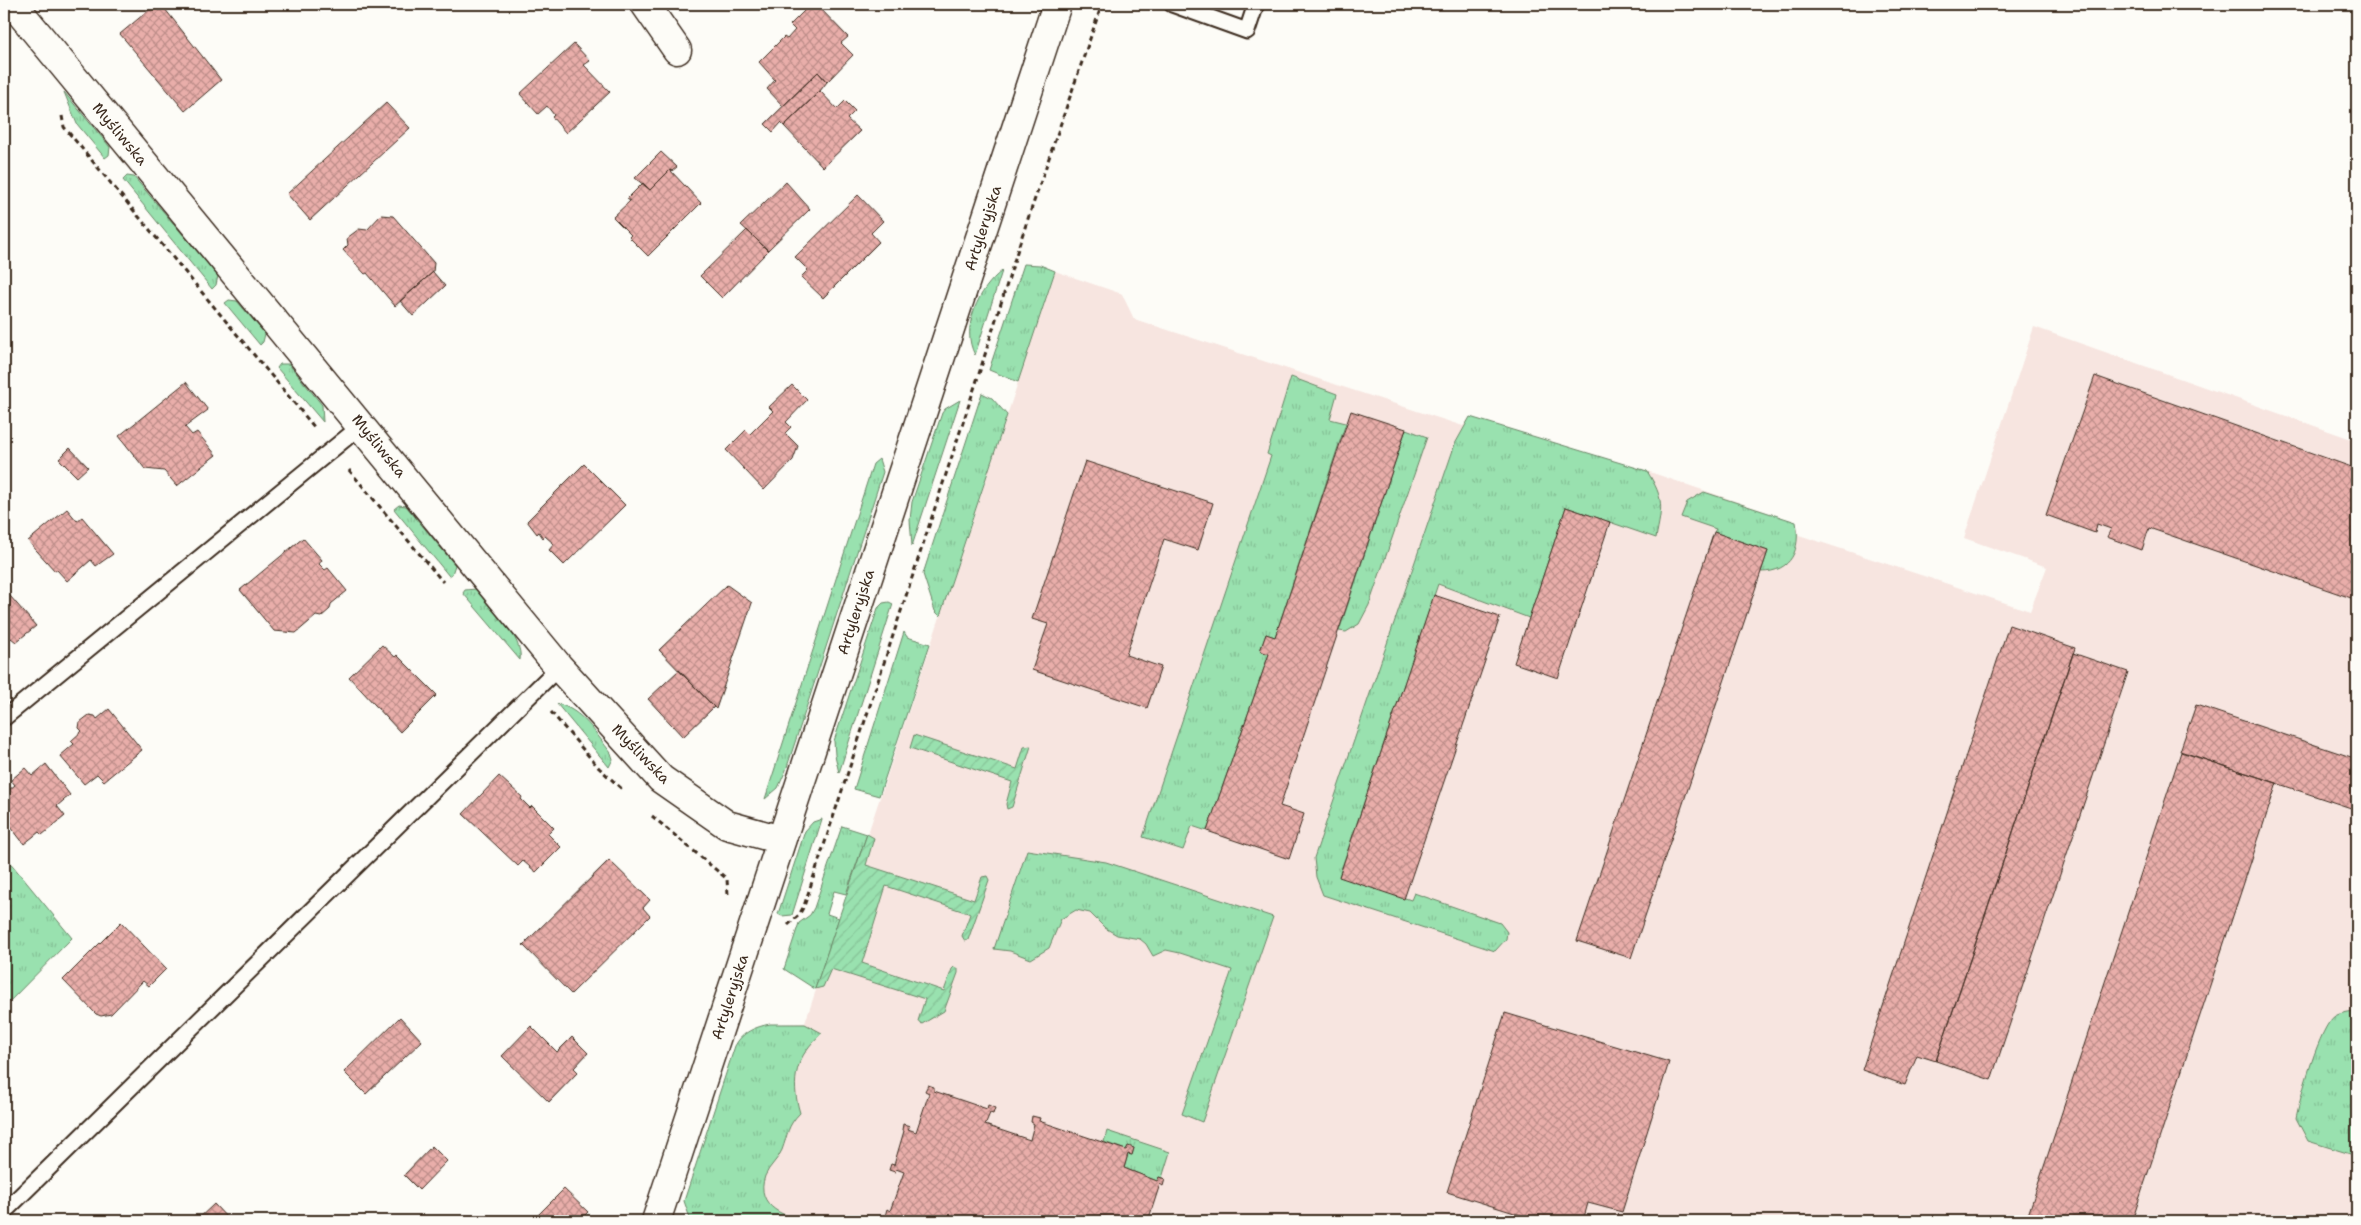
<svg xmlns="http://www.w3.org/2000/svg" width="2361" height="1225" font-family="'Shantell Sans',sans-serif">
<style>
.built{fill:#f7e5e0}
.grass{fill:url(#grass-tufts);stroke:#6a8666}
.garden{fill:url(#garden-furrows);stroke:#6a8666}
.building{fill:url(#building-cross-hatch);stroke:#3b2a1e}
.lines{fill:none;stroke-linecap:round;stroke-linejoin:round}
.lane-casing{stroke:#3b2a1e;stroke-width:19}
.street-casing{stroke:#3b2a1e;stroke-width:31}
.secondary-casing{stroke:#3b2a1e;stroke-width:31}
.path{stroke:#3b2a1e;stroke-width:3;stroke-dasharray:5 4;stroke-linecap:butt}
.lane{stroke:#fdfcf7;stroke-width:15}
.street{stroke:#fdfcf7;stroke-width:28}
.secondary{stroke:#fdfcf7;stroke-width:28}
.labels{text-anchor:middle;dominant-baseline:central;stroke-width:5;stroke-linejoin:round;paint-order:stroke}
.street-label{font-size:15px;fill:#3b2a1e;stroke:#fdfcf7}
</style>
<defs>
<pattern id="grass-tufts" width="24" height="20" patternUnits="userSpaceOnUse" patternTransform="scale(1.25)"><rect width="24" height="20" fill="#99e1af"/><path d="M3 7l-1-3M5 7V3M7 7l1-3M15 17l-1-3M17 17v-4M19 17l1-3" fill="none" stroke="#85c196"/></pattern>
<pattern id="garden-furrows" width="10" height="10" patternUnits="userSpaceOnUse" patternTransform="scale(1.25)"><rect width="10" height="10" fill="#99e1af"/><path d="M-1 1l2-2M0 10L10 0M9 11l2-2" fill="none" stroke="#85c196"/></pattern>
<pattern id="building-cross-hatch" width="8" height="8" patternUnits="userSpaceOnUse" patternTransform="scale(1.25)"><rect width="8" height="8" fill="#e9aeaa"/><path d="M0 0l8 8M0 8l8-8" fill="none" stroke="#be8e8a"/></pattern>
</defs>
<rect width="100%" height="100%" fill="#fdfcf7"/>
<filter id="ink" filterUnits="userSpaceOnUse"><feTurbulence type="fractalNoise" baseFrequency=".02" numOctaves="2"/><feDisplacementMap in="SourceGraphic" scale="10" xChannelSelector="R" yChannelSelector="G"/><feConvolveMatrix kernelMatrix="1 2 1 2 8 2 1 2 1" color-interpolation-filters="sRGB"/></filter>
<g filter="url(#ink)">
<path class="built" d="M1055,271l67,23 12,25 329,107 7,-9 177,54 149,51 3,13 231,76 17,-44 -83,-29 70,-211 323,114v780h-1630l-14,-31 57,-166 35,-1z"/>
<path class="grass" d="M64,92l46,55 -1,8 -4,3 -28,-34z
M127,176l7,1 84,99 -2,9 -4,4 -89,-109z
M1024,264l16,1 15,6 -37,111 -29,-12z
M1002,271l-27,84c-15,-27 4,-67 27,-84z
M229,300l8,1 28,33 -2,8 -3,3 -35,-42z
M280,364h9l33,41 1,17 -46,-54z
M1291,377l46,17 -7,25 16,4 -71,214 -9,-3 -6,17 9,3 -62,177 -15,-5 -9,24 -40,-13 128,-381 -4,-2z
M982,393l10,5 15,17 -67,201 -5,-5 -12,-37z
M960,400l-48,146 -2,-26 2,-18 30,-89 3,-4z
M1470,417l177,54c18,29 15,36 9,67l-90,-31 -37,111 -91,-34 -99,292 72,24 3,-7 86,30 7,9 -1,7 -11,12 -172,-56 -7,-18 -2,-19 141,-414z
M1406,429l21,8 -58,168 -10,19 -13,8 -7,-1z
M879,459l4,13 -97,298 -8,18 -13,11 108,-335z
M1704,492l92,30c5,27 -4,50 -35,50l7,-21 -54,-19 2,-3 -35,-12 6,-15z
M399,505l7,1 49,59 -3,9 -3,2 -55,-67z
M476,589c14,17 48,49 44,71l-57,-67 2,-3z
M889,602l4,2 -54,169 -4,-18 -1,-14 44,-133 5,-5z
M904,632l3,5 23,7 -51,152 -25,-7z
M557,704c25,5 39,30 54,49l2,6 -4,8z
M822,819l-30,96 -10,1 -4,-2 27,-83 8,-9z
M842,826l25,8 -21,60 -12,-3 -7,23 12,4 -24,71 -31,-20 15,-46 11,-8 4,-7z
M1027,850l79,12 167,55 -71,205 -20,-8 50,-144 -52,-17 -14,-3 -13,6 -7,-12 -6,-5 -23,-4 -12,-7 -15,-15 -14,-3 -15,9 -12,29 -18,11 -21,-8 -16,-2z
M4,855l68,83 -68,69z
M2354,1011l3,1v144l-49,-15 -12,-23c4,-20 24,-93 39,-102 5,-3 13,-4 19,-5z
M770,1024h35l17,9c-26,23 -32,47 -22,80 -13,13 -12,21 -18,37 -4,10 -13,16 -17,26 -11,31 22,43 46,45h-120l-7,-20 51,-155c7,-14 20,-19 35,-22z
M1107,1131l63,21 -8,26 -3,-1 -2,4 -33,-13 4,-14 4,1 2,-7 -8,2 -22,-8z"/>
<path class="garden" d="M914,735l103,34 7,-22 7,-1 -19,61 -5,2 -1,-5 6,-22 -102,-34z
M867,834l7,4 -8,27 108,35 8,-23 5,-1 2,4 -21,60 -3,1 -3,-5 8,-22 -2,-1 -82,-27 -24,77 82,28 8,-22 2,-2 4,2v4l-14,38 -22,13 -4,-3 7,-22 -94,-30 -8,18 -8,2z"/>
<path class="building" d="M156,4h5l60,76 -36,31 -65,-77z
M811,4h5l32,33 -7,6 12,12 -26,27 -9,-10 -35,34 -16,-17 8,-9 -16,-18 25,-25 3,2 8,-9 -5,-5z
M574,44l16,17 -6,4 26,27 -44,41 -14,-16 2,-2 -7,-9 -9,8 -18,-20z
M818,72l9,10 -7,9 -36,35 -3,-3 -8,9 -8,-8z
M820,91l17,18 8,-8 10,10 -8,8 13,12 -37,36 -39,-41z
M386,103l24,25 -100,92 -23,-26z
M661,152l16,15 -5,4 -2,-1 -20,20 -15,-12z
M670,170l31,33 -53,53 -19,-19 2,-2 -18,-18 17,-16 -3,-2 16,-16 7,7z
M786,182l24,27 -42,41 -27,-25z
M858,195l25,26 -12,12 8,9 -56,56 -22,-21 7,-7 -13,-13z
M381,215l12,1 41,47 -1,9 -38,34 -28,-33 -2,1 -22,-24 5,-5 -1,-7 12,-9 8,1z
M747,230l21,21 -46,47 -22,-22z
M433,272l12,14 -32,30 -13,-15z
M2095,376l262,93v131l-208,-72 -7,22 -35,-13 4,-8 -14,-5 -2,9 -49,-18z
M186,382l22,28 -23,17 7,8 5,-3 19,23 -39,31 -13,-15 -19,-2 -26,-33z
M792,385l15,15 -21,22 5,5 -6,6 13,13 -5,14 -29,30 -38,-40 20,-20 4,4 23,-23 -4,-4z
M1351,411l55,18 -126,377 24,8 -15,45 -82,-28 62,-177 -9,-3 6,-17 9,3z
M70,448l18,19 -11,10 -18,-18z
M1085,461l128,42 -15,47 -34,-11 -38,116 35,12 -14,41 -115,-38 16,-46 -16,-5z
M584,464l41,41 -61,60 -15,-15 5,-6 -9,-8 -2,2 -4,-6 -2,2 -10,-13z
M1566,507l44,15 -52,156 -44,-15z
M67,509l10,12 5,-4 31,37 -17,12 -5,-6 -24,21 -10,-11 -2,1 -27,-30z
M1714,532l54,19 -137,407 -54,-17z
M303,538l19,22 -3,4 6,6 3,-2 19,23 -16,13 -1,5 -9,8 -5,-1 -20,17 -22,-2 -34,-41z
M727,585l25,18 -36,106 -57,-59z
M4,589l32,37 -20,16 -5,-4 -7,6z
M1434,595l66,22 -96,282 -65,-22z
M2009,625l66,23 -139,413 -19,-6 -12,30 -43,-15z
M382,645l13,12 2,-2 40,40 -37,37 -51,-55z
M2073,653l55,19 -137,408 -55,-19z
M679,670l35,37 -31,30 -35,-38z
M2196,705l161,54v51l-177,-59z
M109,709l33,41 -38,31 -7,-7 -13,10 -24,-28 14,-12 -3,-3 11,-10 -3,-3 1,-6 9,-7 6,1 2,3z
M2181,752l96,31 -145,438h-106z
M46,764l24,31 -13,11 8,10 -23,19 -3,-3 -15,12 -20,-26v-24l11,-9 -4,-5 14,-12 7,8z
M499,776l23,21 -1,2 9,9 2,-2 22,22 -6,6 13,13 -25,25 -13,-11 -5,5 -55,-52z
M609,860l41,40 -7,8 7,8 -79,78 -48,-49z
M121,922l45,47 -17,17 -6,-5 -32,33 -10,2 -5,-2 -33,-34z
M1505,1013l164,49 -47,150 -34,-9 -5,18h-43l-93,-29z
M400,1017l22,24 -56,53 -22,-22z
M531,1026l26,26 15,-15 16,16 -14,15 4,4 -29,30 -47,-46z
M928,1085l6,2v4l53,18 1,-4 7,3 -2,6 -3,-1 -5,12 45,15 4,-16 -3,-2 1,-6 8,2 -1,3 87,29 2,-4 6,2 -2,7 -4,-1 -4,14 33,13 2,-4 6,2 -2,7 -3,-2 -12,37h-235l-20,-6 -2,3 -6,-2 2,-7 3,2 14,-39 -8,-3 -1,3 -6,-2 2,-6 3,1 10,-34 -2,-1 1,-6 7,2 -2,3 8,3 13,-39 -4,-2z
M432,1146l15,15 -28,29 -15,-15z
M564,1189l24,23 -9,9h-47z
M214,1204l16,17h-34z"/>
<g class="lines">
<g class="lane-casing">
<path id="lane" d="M1172,4l75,27 9,-27
M4,718l358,-293
M4,1212l555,-545"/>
</g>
<g class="street-casing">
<path id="street" d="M13,4l546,663 102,112 66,46 54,15
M645,4l32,46"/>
</g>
<g class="secondary-casing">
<path id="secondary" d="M656,1221l401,-1217"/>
</g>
<path class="path" d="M62,116l2,11 251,301
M349,470l94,112
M551,712l48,56 24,22
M652,816l75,63 1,16
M788,925l11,-10 5,-9 174,-529 43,-138 81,-235"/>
<use href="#lane" class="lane"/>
<use href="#street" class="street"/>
<use href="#secondary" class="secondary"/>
</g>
</g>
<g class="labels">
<g class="street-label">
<text transform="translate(120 134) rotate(50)">Myśliwska</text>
<text transform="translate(983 228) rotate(-72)">Artyleryjska</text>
<text transform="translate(379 446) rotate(51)">Myśliwska</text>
<text transform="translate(856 612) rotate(-72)">Artyleryjska</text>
<text transform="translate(641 754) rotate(46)">Myśliwska</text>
<text transform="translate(730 997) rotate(-72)">Artyleryjska</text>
</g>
</g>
<rect width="2361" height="1225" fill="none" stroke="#fdfcf7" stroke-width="20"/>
<rect x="10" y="10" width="2341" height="1205" fill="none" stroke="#3b2a1e" stroke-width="2" filter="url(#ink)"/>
</svg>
